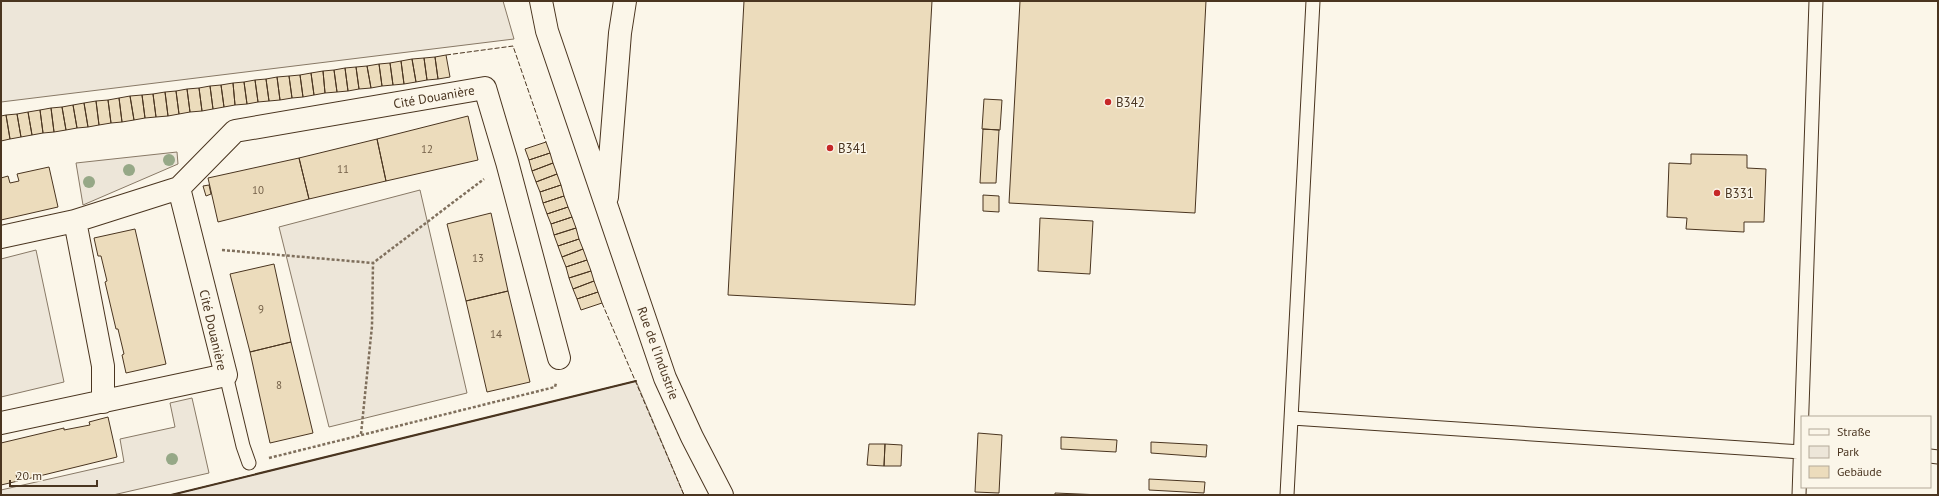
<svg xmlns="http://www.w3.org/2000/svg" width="1939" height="496" font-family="'PT Sans',sans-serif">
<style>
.green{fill:#ede6d9;stroke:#887966}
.building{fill:#ecdcbc;stroke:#4a3520}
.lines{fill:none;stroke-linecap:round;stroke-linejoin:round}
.lane-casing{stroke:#4a3520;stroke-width:15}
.street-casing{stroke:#4a3520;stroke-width:24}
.path{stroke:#7f6f5c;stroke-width:2.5;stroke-dasharray:3 2;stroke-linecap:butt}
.lane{stroke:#fbf6e9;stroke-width:13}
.street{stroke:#fbf6e9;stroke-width:22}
.fence{stroke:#4a3520;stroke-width:1;stroke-dasharray:5 2;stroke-linecap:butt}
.wall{stroke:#4a3520;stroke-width:2}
.tree{fill:#96a887}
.poi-dot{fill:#c62828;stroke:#fbf6e9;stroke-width:1.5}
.labels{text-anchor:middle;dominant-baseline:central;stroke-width:3;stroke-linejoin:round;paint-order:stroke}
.number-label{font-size:11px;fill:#725f47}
.street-label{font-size:13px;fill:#4a3520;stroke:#fbf6e9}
.poi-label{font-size:13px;fill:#4a3520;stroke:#fbf6e9;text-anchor:start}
</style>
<rect width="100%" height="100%" fill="#fbf6e9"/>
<path class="green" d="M1,1h502l11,38 -513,63z
M177,152l1,12 -95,41 -7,-42z
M420,190l47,203 -138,34 -50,-200z
M36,250l28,132 -63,15v-138z
M636,381l48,114h-513z
M192,398l17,75 -96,22h-112v-5l123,-28 -4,-23 55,-12 -5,-24z"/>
<path class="building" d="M744,1h188l-17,304 -187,-10z
M1020,1h186l-11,212 -186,-10z
M446,55l4,22 -12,2 -3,-22z
M435,57l3,22 -11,1 -3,-22z
M424,58l3,22 -11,2 -4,-23z
M412,59l4,23 -12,2 -3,-23z
M401,61l3,23 -11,1 -3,-22z
M390,63l3,22 -11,1 -3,-22z
M379,64l3,22 -11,2 -4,-22z
M367,66l4,22 -12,1 -3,-22z
M356,67l3,22 -11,2 -3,-23z
M345,68l3,23 -11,1 -3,-22z
M334,70l3,22 -12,1 -2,-22z
M323,71l2,22 -11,2 -3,-22z
M311,73l3,22 -11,2 -3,-22z
M300,75l3,22 -11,1 -3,-22z
M289,76l3,22 -12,2 -3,-23z
M277,77l3,23 -11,1 -3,-22z
M266,79l3,22 -11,1 -3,-22z
M255,80l3,22 -11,2 -3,-22z
M244,82l3,22 -12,1 -2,-22z
M233,83l2,22 -11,2 -3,-22z
M221,85l3,22 -11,2 -3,-23z
M210,86l3,23 -11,2 -3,-23z
M199,88l3,23 -12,1 -3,-23z
M187,89l3,23 -11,2 -3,-23z
M176,91l3,23 -11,2 -3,-24z
M165,92l3,24 -12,1 -3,-23z
M153,94l3,23 -11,1 -3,-23z
M142,95l3,23 -11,2 -4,-24z
M130,96l4,24 -12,2 -3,-24z
M119,98l3,24 -11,1 -3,-23z
M984,99l18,1 -2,30 -18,-1z
M108,100l3,23 -12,2 -3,-24z
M96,101l3,24 -11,2 -4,-24z
M84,103l4,24 -11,1 -4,-23z
M73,105l4,23 -11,2 -4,-23z
M62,107l4,23 -12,2 -3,-24z
M51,108l3,24 -11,1 -3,-23z
M40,110l3,23 -11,2 -4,-23z
M28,112l4,23 -11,2 -4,-23z
M17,114l4,23 -11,2 -4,-24z
M6,115l4,24 -9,2v-25z
M468,116l10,44 -92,21 -9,-42z
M983,129l16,1 -3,53h-16z
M377,139l9,42 -77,18 -10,-41z
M546,142l4,11 -21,7 -4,-11z
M550,153l3,10 -21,8 -3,-11z
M1691,154l56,1v13l19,1 -2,53h-20v10l-58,-3 1,-11 -20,-1 2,-54 22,1z
M299,158l10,41 -91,23 -10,-44z
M553,163l4,11 -21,8 -4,-11z
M49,167l9,40 -57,13v-42l7,-2 2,7 9,-2 -2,-7z
M557,174l4,11 -21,7 -4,-10z
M209,185l2,9 -5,2 -3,-10z
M561,185l3,11 -21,7 -3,-11z
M983,195l16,1v16l-16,-1z
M564,196l4,11 -21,7 -4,-11z
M568,207l4,10 -21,7 -4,-10z
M491,213l17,78 -42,10 -19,-77z
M572,217l4,11 -22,7 -3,-11z
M1040,218l53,3 -3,53 -52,-3z
M576,228l3,11 -21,7 -4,-11z
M135,229l31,135 -40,9 -4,-18 2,-1 -6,-25h-2l-11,-47 2,-1 -6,-25h-3l-4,-18z
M579,239l4,10 -21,8 -4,-11z
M583,249l4,11 -21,7 -4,-10z
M587,260l4,11 -22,7 -3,-11z
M274,264l17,78 -41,10 -20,-78z
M591,271l3,10 -21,8 -4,-11z
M594,281l4,11 -21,7 -4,-10z
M508,291l22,91 -43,10 -21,-91z
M598,292l4,11 -21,7 -4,-11z
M291,342l22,91 -43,10 -20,-91z
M108,417l9,40 -90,22 -2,-6 -9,2 2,6 -17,4v-42l63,-15v2l26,-5 -1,-3z
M978,433l24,2 -3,58 -24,-1z
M1061,437l56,3 -1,12 -55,-3z
M1151,442l56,3 -1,12 -55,-4z
M869,444h16l-1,22 -17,-1z
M885,444l17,1 -1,21h-17z
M1149,479l56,3 -1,11 -55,-3z
M1055,493l47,2h-47z"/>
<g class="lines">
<g class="lane-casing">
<path id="lane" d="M226,375l17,71 6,17
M1292,418l510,34
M1930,456l8,1
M1287,495l26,-494
M1799,495l17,-494"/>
</g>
<g class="street-casing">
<path id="street" d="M541,1l6,30 118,347 27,59 30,58
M179,188l56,-57 250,-43 22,74 52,196
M607,197l13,-164 5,-32
M75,221l28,145v36
M1,237l74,-16 104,-33 47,187 -225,48"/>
</g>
<path class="path" d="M222,250l151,13 111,-84
M361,434l11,-108 1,-63
M269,458l286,-71 1,-4"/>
<use href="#lane" class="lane"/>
<use href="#street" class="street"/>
<path class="fence" d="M446,55l67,-9 33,96
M602,303l82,192
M171,495l465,-114"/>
<path class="wall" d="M171,495l465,-114"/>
</g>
<g class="tree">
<circle cx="169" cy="160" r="6"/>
<circle cx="129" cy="170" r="6"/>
<circle cx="89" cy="182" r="6"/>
<circle cx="172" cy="459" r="6"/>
</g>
<g class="poi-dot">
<circle cx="1108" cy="102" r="4"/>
<circle cx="830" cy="148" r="4"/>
<circle cx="1717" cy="193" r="4"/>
</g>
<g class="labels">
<g class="number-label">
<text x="427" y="149">12</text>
<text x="343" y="169">11</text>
<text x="258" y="190">10</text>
<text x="478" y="258">13</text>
<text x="261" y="309">9</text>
<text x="496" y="334">14</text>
<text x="279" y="385">8</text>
</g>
<g class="street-label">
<text transform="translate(434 97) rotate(-10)">Cité Douanière</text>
<text transform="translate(213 330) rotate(77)">Cité Douanière</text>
<text transform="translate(658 353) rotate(70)">Rue de l'Industrie</text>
</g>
<g class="poi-label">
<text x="1116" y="102">B342</text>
<text x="838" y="148">B341</text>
<text x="1725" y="193">B331</text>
</g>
</g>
<rect width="1939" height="496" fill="none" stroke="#4a3520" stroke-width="4"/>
<rect x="1801" y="416" width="130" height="72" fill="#fbf6e9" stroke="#b4a999"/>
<rect x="1809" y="429" width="20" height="6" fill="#fbf6e9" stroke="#b4a999"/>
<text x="1837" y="436" font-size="12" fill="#4a3520">Straße</text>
<rect x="1809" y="446" width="20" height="12" fill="#ede6d9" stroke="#b4a999"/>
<text x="1837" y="456" font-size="12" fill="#4a3520">Park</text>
<rect x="1809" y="466" width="20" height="12" fill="#ecdcbc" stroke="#b4a999"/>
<text x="1837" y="476" font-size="12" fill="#4a3520">Gebäude</text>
<path d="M10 480v6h87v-6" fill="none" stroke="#4a3520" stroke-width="2"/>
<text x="16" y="480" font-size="12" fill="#4a3520" stroke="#fbf6e9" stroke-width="3" paint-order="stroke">20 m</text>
</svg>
